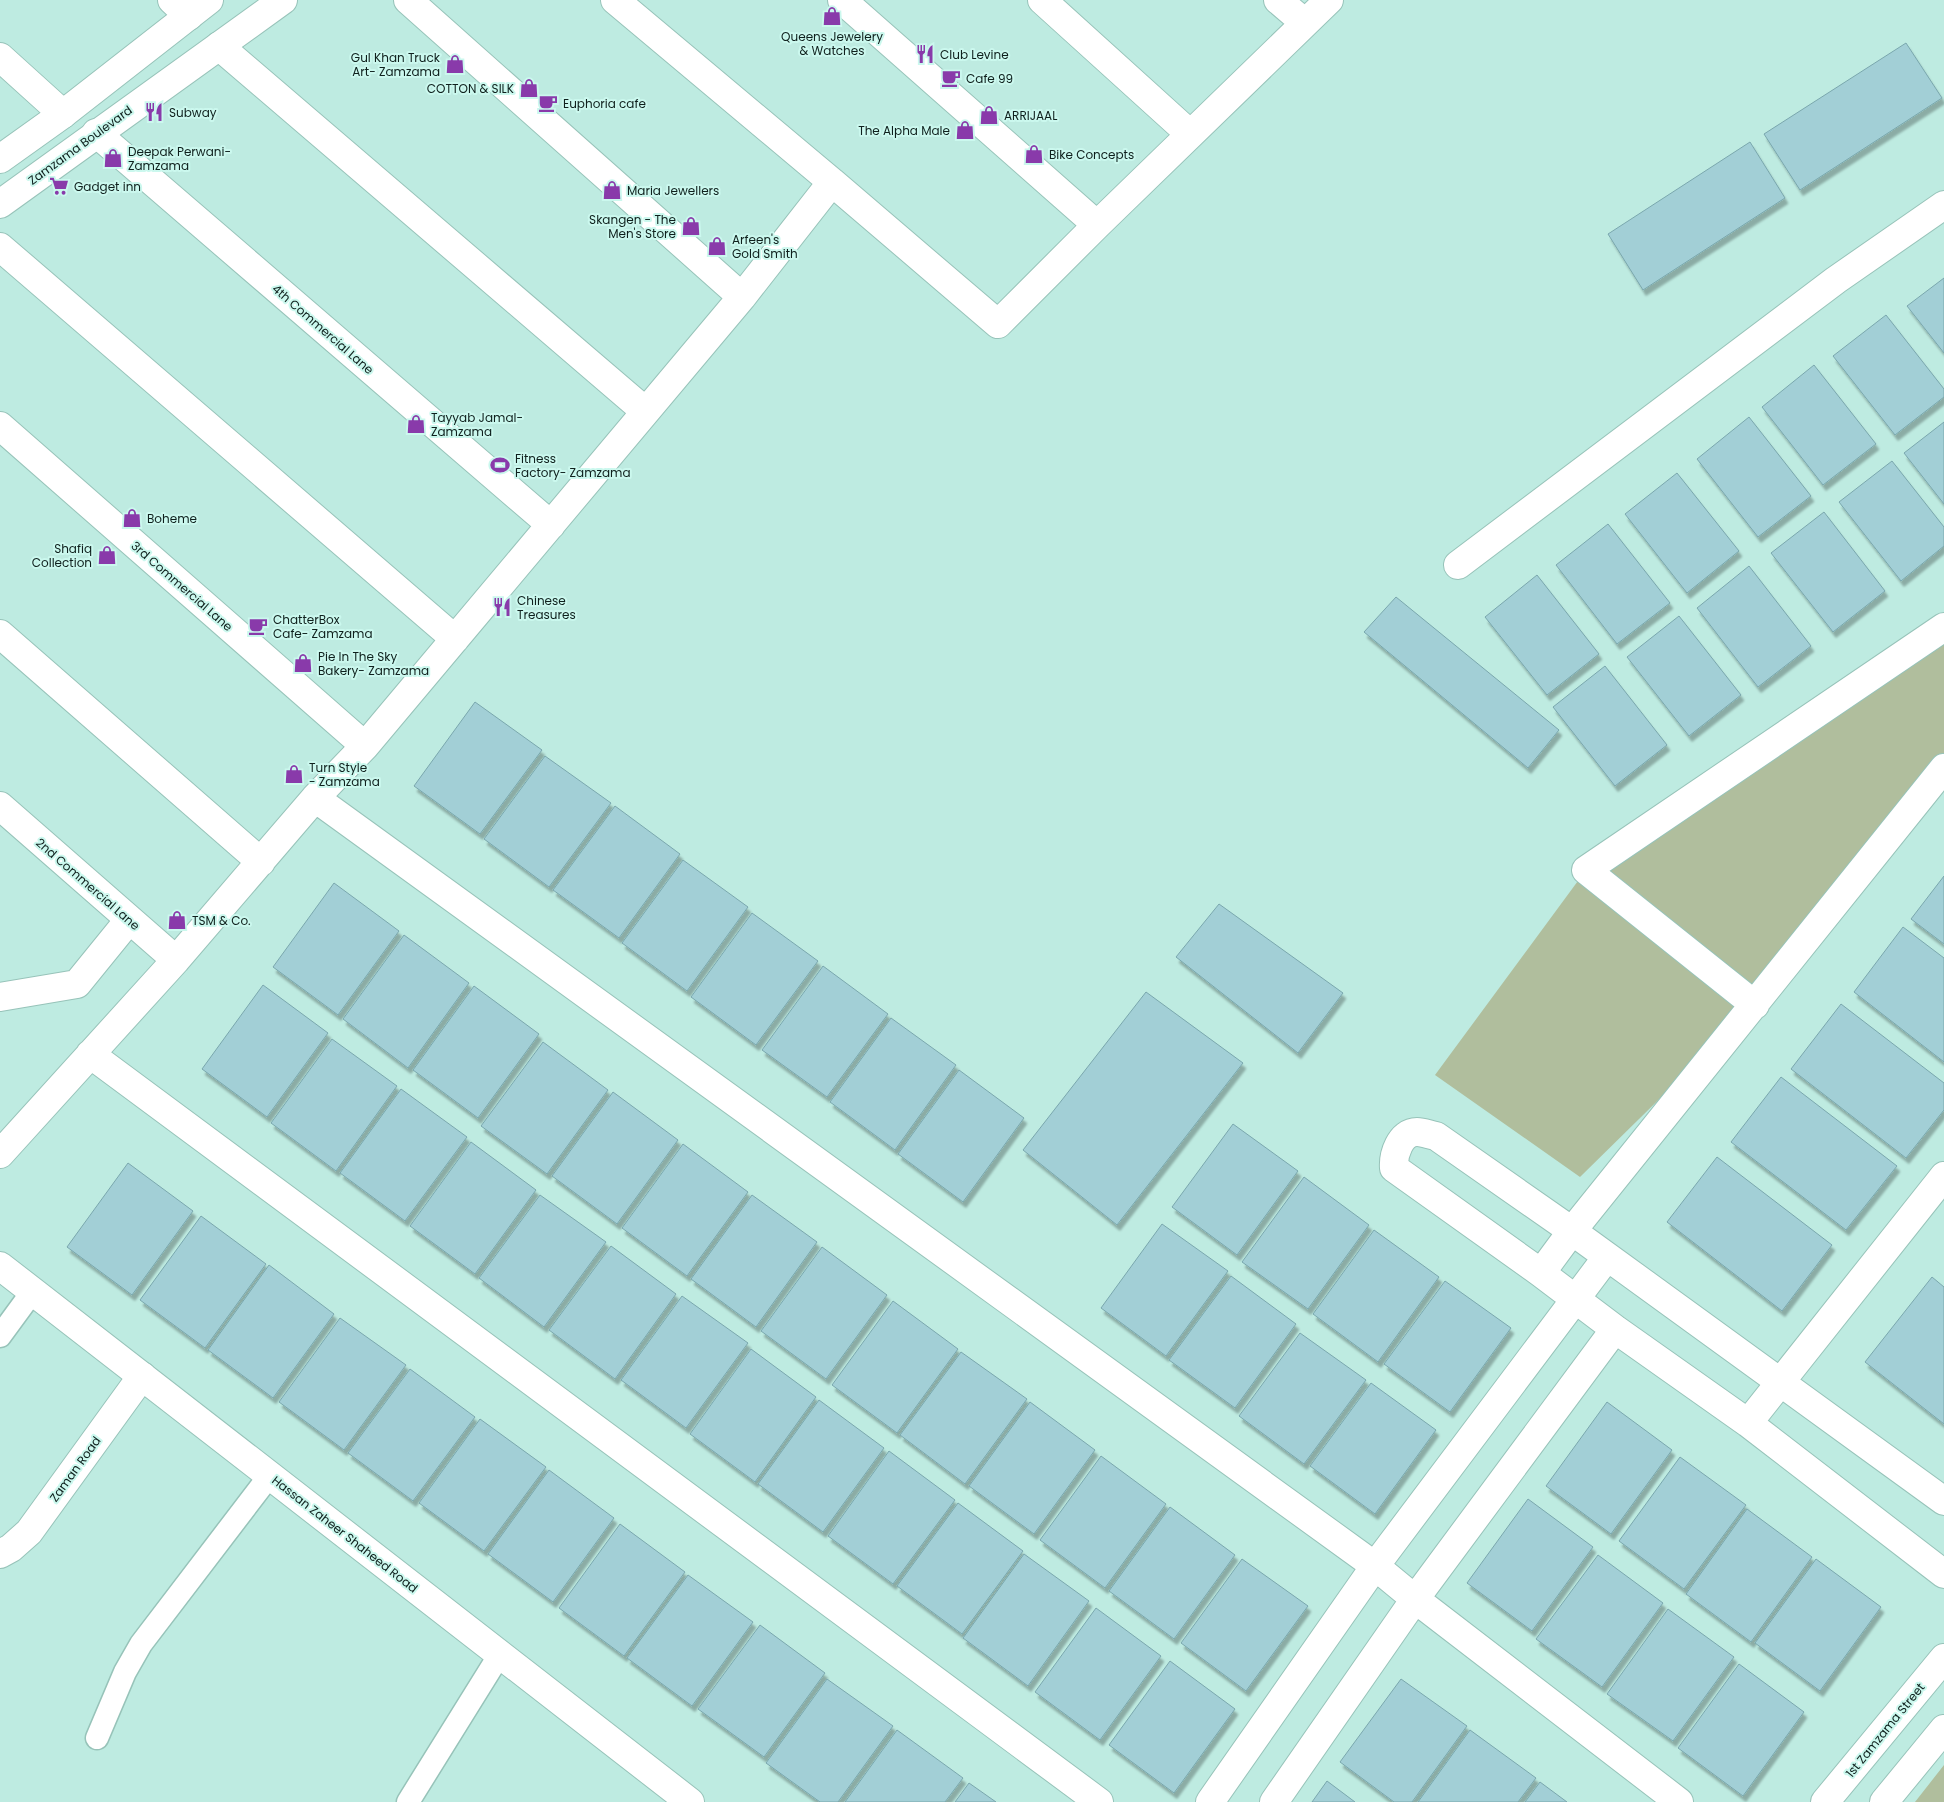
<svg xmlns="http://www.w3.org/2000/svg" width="1944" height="1802" font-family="Poppins,sans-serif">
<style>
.green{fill:#b0be9d}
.building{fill:#a2cfd6;stroke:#7aa7ad;filter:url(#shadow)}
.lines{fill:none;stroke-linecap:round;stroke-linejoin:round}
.lane-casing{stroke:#97c3b9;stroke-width:25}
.street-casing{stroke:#97c3b9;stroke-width:30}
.secondary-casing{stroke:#97c3b9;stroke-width:30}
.lane{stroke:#fff;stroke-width:22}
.street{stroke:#fff;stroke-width:28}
.secondary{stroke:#fff;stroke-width:28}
.labels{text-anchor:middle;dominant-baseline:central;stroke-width:4;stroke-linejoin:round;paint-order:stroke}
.poi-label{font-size:12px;fill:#0f201d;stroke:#cbf8ee;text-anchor:start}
.street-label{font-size:12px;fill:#0f201d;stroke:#cbf8ee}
</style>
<defs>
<filter id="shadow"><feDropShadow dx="3" dy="5.5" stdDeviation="1" flood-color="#0004"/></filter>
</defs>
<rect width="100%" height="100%" fill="#beebe1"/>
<path class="green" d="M1944,627v141l-189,237 -175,172 -145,-102 151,-205z
M1944,1765v37h-29z"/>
<path class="building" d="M1906,43l36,55 -142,92 -36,-56z
M1750,142l35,56 -142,92 -35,-56z
M1944,278v75l-37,-47z
M1886,315l58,74v8l-49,38 -62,-79z
M1814,365l62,79 -53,41 -61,-78z
M1749,417l62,79 -53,41 -61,-78z
M1944,422v82l-40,-51z
M1892,461l52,66v19l-43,35 -62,-79z
M1677,473l62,78 -52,42 -62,-79z
M1824,512l61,79 -52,41 -62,-79z
M1608,524l62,79 -53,41 -61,-79z
M1749,566l62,80 -53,41 -61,-79z
M1537,575l62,79 -52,41 -62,-78z
M1396,597l163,133 -31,38 -164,-136z
M1679,616l62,79 -52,41 -62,-79z
M1605,666l62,79 -52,41 -62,-79z
M475,702l67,48 -62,84 -66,-48z
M545,756l66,47 -62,84 -65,-48z
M615,806l65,48 -61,84 -66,-48z
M683,860l65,47 -61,84 -65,-48z
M1944,876v68l-33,-25z
M334,883l65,48 -61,84 -65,-48z
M1219,904l124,89 -45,60 -122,-96z
M752,913l66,48 -62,84 -65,-48z
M1903,927l41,31v104l-90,-70z
M404,935l65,48 -61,85 -65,-49z
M823,966l65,48 -61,83 -65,-47z
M263,985l65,48 -61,84 -65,-48z
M474,986l65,48 -61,84 -65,-48z
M1146,992l97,71 -126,162 -94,-75z
M1841,1004l103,79v27l-38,48 -115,-89z
M891,1018l65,47 -61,85 -65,-48z
M332,1039l65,47 -61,85 -65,-48z
M543,1042l65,48 -61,84 -66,-48z
M959,1070l65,48 -61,84 -65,-48z
M1781,1077l116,89 -51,64 -115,-88z
M401,1089l66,48 -62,84 -65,-48z
M613,1092l65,48 -61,84 -65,-48z
M1233,1124l65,47 -61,84 -65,-48z
M471,1142l65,48 -61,84 -65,-48z
M683,1144l65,48 -61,84 -65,-48z
M1717,1157l115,88 -50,66 -115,-89z
M128,1163l65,48 -61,84 -65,-48z
M1304,1177l65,48 -61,84 -66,-47z
M540,1195l66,47 -62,85 -65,-49z
M752,1195l65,47 -61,85 -65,-48z
M201,1216l65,48 -61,84 -65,-48z
M1162,1224l66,47 -62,85 -65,-48z
M1374,1230l65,47 -61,85 -65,-48z
M611,1246l65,48 -61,85 -66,-49z
M822,1247l65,48 -61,84 -65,-48z
M269,1265l65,49 -61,84 -65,-48z
M1231,1276l65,48 -61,84 -66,-48z
M1932,1277l12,10v137l-79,-62z
M1445,1281l66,47 -61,84 -66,-48z
M682,1296l66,47 -62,85 -65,-48z
M893,1301l65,48 -61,84 -65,-48z
M340,1318l66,47 -62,85 -65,-48z
M1300,1333l66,47 -62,84 -65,-48z
M751,1349l65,48 -61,85 -65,-48z
M961,1352l66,47 -62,85 -65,-49z
M410,1369l65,48 -62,84 -65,-48z
M1371,1383l65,47 -61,84 -65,-48z
M819,1400l65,48 -61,84 -65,-48z
M1030,1402l65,48 -61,84 -65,-48z
M1607,1402l65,48 -61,84 -65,-48z
M480,1419l66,48 -62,84 -65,-48z
M889,1451l66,49 -62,84 -65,-48z
M1101,1456l65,48 -61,84 -65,-48z
M1680,1457l66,48 -62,84 -65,-48z
M549,1470l65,48 -61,84 -65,-48z
M1528,1499l65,48 -61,84 -65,-48z
M958,1503l65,48 -61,83 -65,-48z
M1170,1507l65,48 -61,84 -65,-48z
M1747,1509l65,48 -61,85 -65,-48z
M620,1524l65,48 -61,84 -65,-48z
M1024,1554l65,47 -61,85 -65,-48z
M1598,1555l65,48 -61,84 -66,-48z
M1242,1559l66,47 -62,85 -65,-48z
M1816,1559l65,48 -61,84 -65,-48z
M688,1575l65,47 -61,84 -65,-48z
M1096,1608l65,48 -61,84 -65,-48z
M1668,1609l66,48 -61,84 -66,-47z
M760,1625l65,48 -61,84 -66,-48z
M1170,1661l65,48 -61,84 -65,-48z
M1739,1664l65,48 -61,84 -65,-48z
M827,1679l66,47 -55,76h-18l-54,-39z
M1401,1679l66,47 -55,76h-18l-54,-40z
M897,1730l66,48 -18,24h-100z
M1470,1730l66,48 -18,24h-100z
M1327,1781l28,21h-43z
M1540,1782l27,20h-42z
M969,1783l27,19h-41z"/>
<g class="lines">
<g class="lane-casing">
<path id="lane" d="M0,1336l33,-45
M97,1738l28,-66 16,-28 129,-169
M408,1802l92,-148"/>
</g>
<g class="street-casing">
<path id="street" d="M172,0l17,16
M408,0l334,297
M615,0l217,182
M842,0l255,225
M1042,0l148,134
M1278,0l27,23
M219,46l426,365
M0,57l63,57
M96,133l455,392
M0,247l455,392
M0,426l365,320
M1458,565l378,-285 108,-75
M0,634l261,228
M315,798l1060,768 40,33 264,203
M0,806l176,154
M0,997l77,-13 52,-64
M1755,1005l-169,-135 358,-243
M90,1054l1009,748
M0,1154l176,-194 139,-162 50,-52 377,-449 90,-115 166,142 99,-99 232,-225
M1541,1273l31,-42 372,-463
M1748,1423l196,-247
M1944,1501l-372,-270 -136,-95c-6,-1 -13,-4 -19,-4 -17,0 -24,23 -23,36l147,105 74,56 133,94 196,151
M0,1554l11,-6 18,-16 113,-156
M1210,1802l165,-236 232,-309
M1274,1802l141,-203 200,-270"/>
</g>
<g class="secondary-casing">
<path id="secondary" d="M0,159l63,-45 146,-114
M0,204l283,-204
M0,1266l690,536
M1825,1802l119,-144
M1884,1802l60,-73"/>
</g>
<use href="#lane" class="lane"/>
<use href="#street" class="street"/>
<use href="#secondary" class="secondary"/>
</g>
<defs>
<g id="shop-bare" transform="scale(1.5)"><path d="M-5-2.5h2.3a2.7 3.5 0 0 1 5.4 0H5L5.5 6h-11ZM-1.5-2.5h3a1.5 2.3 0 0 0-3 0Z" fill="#893aaa" stroke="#cbf8ee" stroke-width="2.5" paint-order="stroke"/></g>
<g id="restaurant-bare" transform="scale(1.5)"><path d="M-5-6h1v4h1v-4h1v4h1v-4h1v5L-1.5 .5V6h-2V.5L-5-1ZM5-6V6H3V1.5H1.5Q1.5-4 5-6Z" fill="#893aaa" stroke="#cbf8ee" stroke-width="2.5" paint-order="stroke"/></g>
<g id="cafe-bare" transform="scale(1.5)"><path d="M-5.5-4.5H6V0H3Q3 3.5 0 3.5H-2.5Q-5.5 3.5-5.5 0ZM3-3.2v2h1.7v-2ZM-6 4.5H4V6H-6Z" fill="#893aaa" stroke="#cbf8ee" stroke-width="2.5" paint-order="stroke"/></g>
<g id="supermarket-bare" transform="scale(1.5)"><path d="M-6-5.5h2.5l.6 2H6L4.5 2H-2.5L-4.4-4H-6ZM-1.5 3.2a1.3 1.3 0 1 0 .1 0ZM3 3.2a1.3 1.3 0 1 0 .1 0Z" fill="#893aaa" stroke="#cbf8ee" stroke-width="2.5" paint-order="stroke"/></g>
<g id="stadium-bare" transform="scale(1.5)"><path d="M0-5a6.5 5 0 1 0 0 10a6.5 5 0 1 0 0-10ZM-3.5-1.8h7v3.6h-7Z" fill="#893aaa" stroke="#cbf8ee" stroke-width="2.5" paint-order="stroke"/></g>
</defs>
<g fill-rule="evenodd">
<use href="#shop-bare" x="832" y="16"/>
<use href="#restaurant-bare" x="925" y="54"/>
<use href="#shop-bare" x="455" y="64"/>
<use href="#cafe-bare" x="951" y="78"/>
<use href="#shop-bare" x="529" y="88"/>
<use href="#cafe-bare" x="548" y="103"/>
<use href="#restaurant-bare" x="154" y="112"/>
<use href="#shop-bare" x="989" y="115"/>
<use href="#shop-bare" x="965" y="130"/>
<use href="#shop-bare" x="1034" y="154"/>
<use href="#shop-bare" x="113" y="158"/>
<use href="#supermarket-bare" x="59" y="186"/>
<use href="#shop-bare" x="612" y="190"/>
<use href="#shop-bare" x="691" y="226"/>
<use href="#shop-bare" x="717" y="246"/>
<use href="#shop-bare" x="416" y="424"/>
<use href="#stadium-bare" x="500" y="465"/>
<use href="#shop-bare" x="132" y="518"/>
<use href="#shop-bare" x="107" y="555"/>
<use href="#restaurant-bare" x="502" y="607"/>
<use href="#cafe-bare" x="258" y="626"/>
<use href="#shop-bare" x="303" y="663"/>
<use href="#shop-bare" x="294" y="774"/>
<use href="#shop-bare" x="177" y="920"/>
</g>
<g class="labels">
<g class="poi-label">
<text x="832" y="36" text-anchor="middle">Queens Jewelery<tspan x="832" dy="14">&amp; Watches</tspan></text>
<text x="940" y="54">Club Levine</text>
<text x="440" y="57" text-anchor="end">Gul Khan Truck<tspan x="440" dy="14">Art- Zamzama</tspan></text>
<text x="966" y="78">Cafe 99</text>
<text x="514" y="88" text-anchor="end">COTTON &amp; SILK</text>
<text x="563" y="103">Euphoria cafe</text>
<text x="169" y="112">Subway</text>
<text x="1004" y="115">ARRIJAAL</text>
<text x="950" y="130" text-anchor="end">The Alpha Male</text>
<text x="128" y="151">Deepak Perwani-<tspan x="128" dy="14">Zamzama</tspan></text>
<text x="1049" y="154">Bike Concepts</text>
<text x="74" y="186">Gadget inn</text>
<text x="627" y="190">Maria Jewellers</text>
<text x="676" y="219" text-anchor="end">Skangen - The<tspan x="676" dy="14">Men's Store</tspan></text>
<text x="732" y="239">Arfeen's<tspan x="732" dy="14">Gold Smith</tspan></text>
<text x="431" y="417">Tayyab Jamal-<tspan x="431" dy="14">Zamzama</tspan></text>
<text x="515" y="458">Fitness<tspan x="515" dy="14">Factory- Zamzama</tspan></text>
<text x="147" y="518">Boheme</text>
<text x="92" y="548" text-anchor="end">Shafiq<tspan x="92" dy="14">Collection</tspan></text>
<text x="517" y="600">Chinese<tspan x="517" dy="14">Treasures</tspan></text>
<text x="273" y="619">ChatterBox<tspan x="273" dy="14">Cafe- Zamzama</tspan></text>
<text x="318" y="656">Pie In The Sky<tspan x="318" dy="14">Bakery- Zamzama</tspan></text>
<text x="309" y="767">Turn Style<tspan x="309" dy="14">- Zamzama</tspan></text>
<text x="192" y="920">TSM &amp; Co.</text>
</g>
<g class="street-label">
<text transform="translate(80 145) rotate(-36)">Zamzama Boulevard</text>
<text transform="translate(323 329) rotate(41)">4th Commercial Lane</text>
<text transform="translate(182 586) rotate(41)">3rd Commercial Lane</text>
<text transform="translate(88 884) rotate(41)">2nd Commercial Lane</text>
<text transform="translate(75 1469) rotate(-54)">Zaman Road</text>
<text transform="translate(345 1534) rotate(38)">Hassan Zaheer Shaheed Road</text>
<text transform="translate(1885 1730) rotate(-51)">1st Zamzama Street</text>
</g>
</g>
</svg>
